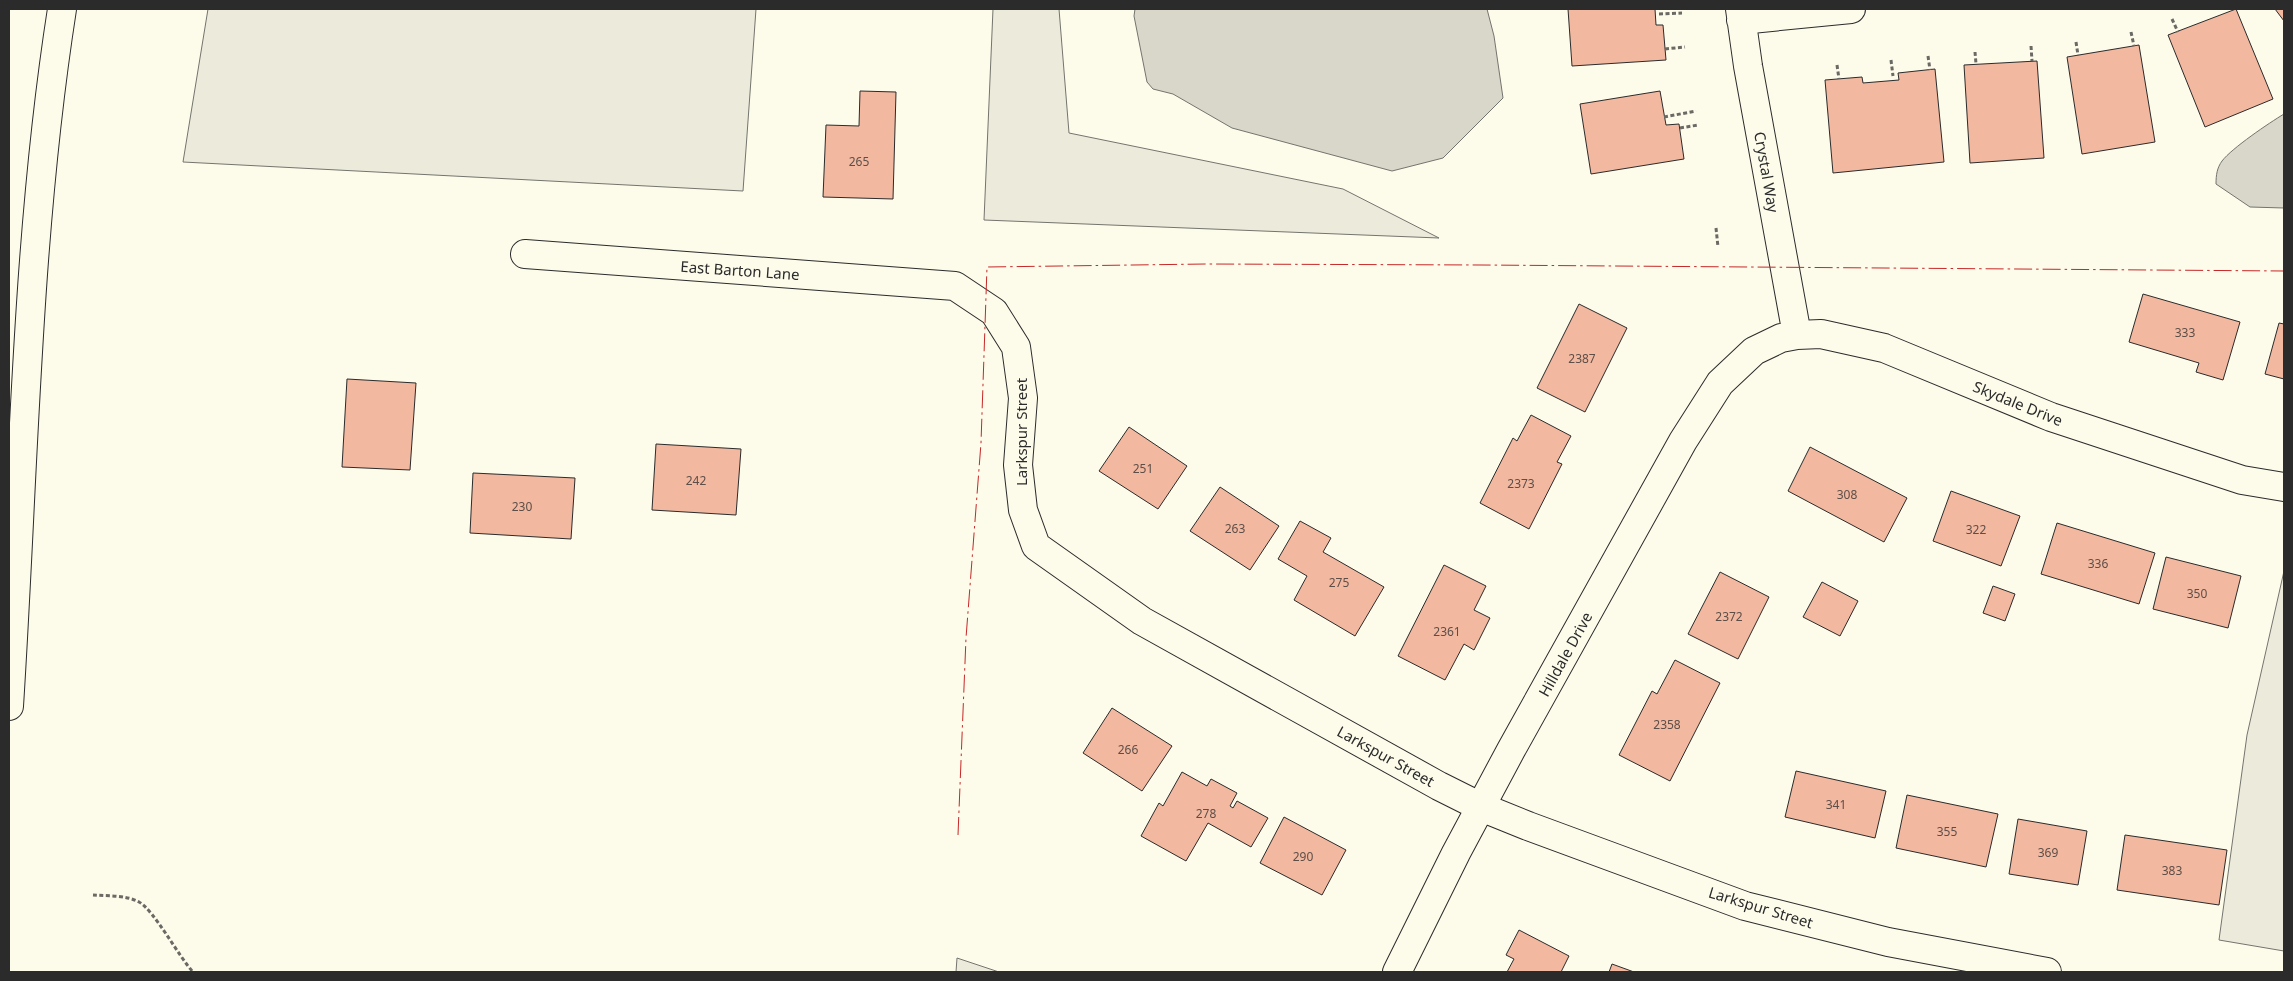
<svg xmlns="http://www.w3.org/2000/svg" width="2293" height="981" font-family="'Noto Sans',sans-serif">
<style>
.green{fill:#ecebdb;stroke:#74746e}
.water{fill:#d8d7c9;stroke:#74746e}
.building{fill:#f2b8a0;stroke:#2b2b2b}
.lines{fill:none;stroke-linecap:round;stroke-linejoin:round}
.street-casing{stroke:#2b2b2b;stroke-width:30}
.highway-casing{stroke:#2b2b2b;stroke-width:30}
.path{stroke:#6a6964;stroke-width:3;stroke-dasharray:4 2.5;stroke-linecap:butt}
.street{stroke:#fdfbea;stroke-width:28}
.highway{stroke:#fdfbea;stroke-width:28}
.power{stroke:#c62828;stroke-width:1;stroke-dasharray:18 4 2.5 4;stroke-linecap:butt}
.labels{text-anchor:middle;dominant-baseline:central;stroke-width:4;stroke-linejoin:round;paint-order:stroke}
.number-label{font-size:12px;fill:#5d4e48}
.street-label{font-size:15px;fill:#2b2b2b;stroke:#fdfbea}
</style>
<rect width="100%" height="100%" fill="#fdfbea"/>
<path class="green" d="M208,9h548l-13,182 -560,-29z
M993,9h66l10,124 274,56 96,49 -455,-18z
M2284,571v380l-65,-11 28,-205z
M957,958l42,14h-43z"/>
<path class="water" d="M1135,9h352l7,27 9,62 -60,60 -51,13 -160,-43 -59,-34 -20,-5 -6,-7 -13,-66z
M2284,114v94l-34,-1 -34,-23c0,-9 1,-16 6,-23 10,-13 47,-38 62,-47z"/>
<path class="building" d="M1568,9h87l1,16h7l3,35 -94,6z
M2236,9l37,90 -68,28 -37,-92z
M2275,9h9v12z
M2139,45l16,97 -73,12 -15,-97z
M2037,61l7,97 -74,5 -6,-98z
M1935,69l9,93 -111,11 -8,-93 37,-3 1,6 36,-3 -1,-7z
M860,91l36,1 -3,107 -70,-2 3,-72 33,1z
M1660,91l6,34 13,-1 5,35 -93,15 -11,-70z
M2143,294l97,28 -17,58 -27,-8 3,-9 -70,-21z
M1579,304l48,24 -42,84 -48,-24z
M2279,323l5,1v55l-19,-5z
M347,379l69,4 -6,87 -68,-3z
M1531,415l40,21 -14,26 5,2 -33,65 -49,-26 33,-65 4,3z
M1129,427l58,39 -29,43 -59,-38z
M656,444l85,5 -5,66 -84,-5z
M1810,447l97,51 -23,44 -96,-51z
M473,473l102,5 -4,61 -101,-6z
M1220,487l59,39 -29,44 -60,-39z
M1951,491l69,25 -19,50 -68,-25z
M1300,521l31,17 -8,14 61,35 -29,49 -61,-36 13,-24 -29,-17z
M2057,523l98,30 -16,51 -98,-30z
M2166,557l75,19 -13,52 -75,-19z
M1444,565l42,21 -12,24 16,8 -16,32 -10,-6 -19,36 -47,-24z
M1720,572l49,25 -31,62 -50,-25z
M1822,582l36,19 -18,35 -37,-19z
M1993,586l22,8 -10,27 -22,-8z
M1675,660l45,23 -50,98 -51,-26 33,-64 5,3z
M1112,708l60,38 -30,45 -59,-38z
M1796,771l90,20 -11,47 -90,-21z
M1182,772l25,14 4,-7 26,14 -7,13 3,2 4,-7 31,17 -17,29 -43,-24 -22,38 -45,-25 18,-33 4,3z
M1907,795l91,19 -12,53 -90,-19z
M1284,817l62,33 -24,45 -62,-32z
M2018,819l69,12 -9,54 -69,-11z
M2125,835l102,15 -8,55 -102,-15z
M1519,930l50,26 -8,16h-54l7,-13 -8,-4z
M1612,964l22,8h-25z"/>
<g class="lines">
<g class="street-casing">
<path id="street" d="M1740,9l8,57 49,269
M1741,20l110,-11
M525,254l430,32 39,26 22,35 7,51 -5,67 5,45 13,36 106,75 297,165 42,21 47,19 217,80 143,36 159,30
M1397,972l59,-119 55,-103 172,-309 37,-58 34,-32 27,-13 16,-3 24,-1 63,14 167,69 191,63 42,7"/>
</g>
<g class="highway-casing">
<path id="highway" d="M9,706c15,-233 17,-467 53,-697"/>
</g>
<path class="path" d="M2231,9v1
M1659,14l23,-1
M2172,19l6,13
M2131,32l3,14
M2076,42l2,13
M2031,46l1,15
M1665,49l20,-2
M1975,52l1,12
M1928,56l2,14
M1891,60l2,16
M1837,65l2,14
M1664,117l32,-6
M1680,128l18,-3
M1716,228l2,19
M93,895c15,1 33,0 46,7 15,8 40,55 54,70"/>
<use href="#street" class="street"/>
<use href="#highway" class="highway"/>
<path class="power" d="M958,835l8,-197 15,-195 6,-176 219,-3 275,1 803,6"/>
</g>
<g class="labels">
<g class="number-label">
<text x="859" y="161">265</text>
<text x="2185" y="332">333</text>
<text x="1582" y="358">2387</text>
<text x="1143" y="468">251</text>
<text x="696" y="480">242</text>
<text x="1521" y="483">2373</text>
<text x="1847" y="494">308</text>
<text x="522" y="506">230</text>
<text x="1235" y="528">263</text>
<text x="1976" y="529">322</text>
<text x="2098" y="563">336</text>
<text x="1339" y="582">275</text>
<text x="2197" y="593">350</text>
<text x="1729" y="616">2372</text>
<text x="1447" y="631">2361</text>
<text x="1667" y="724">2358</text>
<text x="1128" y="749">266</text>
<text x="1836" y="804">341</text>
<text x="1206" y="813">278</text>
<text x="1947" y="831">355</text>
<text x="2048" y="852">369</text>
<text x="1303" y="856">290</text>
<text x="2172" y="870">383</text>
</g>
<g class="street-label">
<text transform="translate(1767 172) rotate(80)">Crystal Way</text>
<text transform="translate(740 270) rotate(4)">East Barton Lane</text>
<text transform="translate(2018 403) rotate(22)">Skydale Drive</text>
<text transform="translate(1021 432) rotate(-90)">Larkspur Street</text>
<text transform="translate(1565 654) rotate(-61)">Hilldale Drive</text>
<text transform="translate(1386 756) rotate(29)">Larkspur Street</text>
<text transform="translate(1761 907) rotate(17)">Larkspur Street</text>
</g>
</g>
<rect width="2293" height="981" fill="none" stroke="#2b2b2b" stroke-width="20"/>
</svg>
